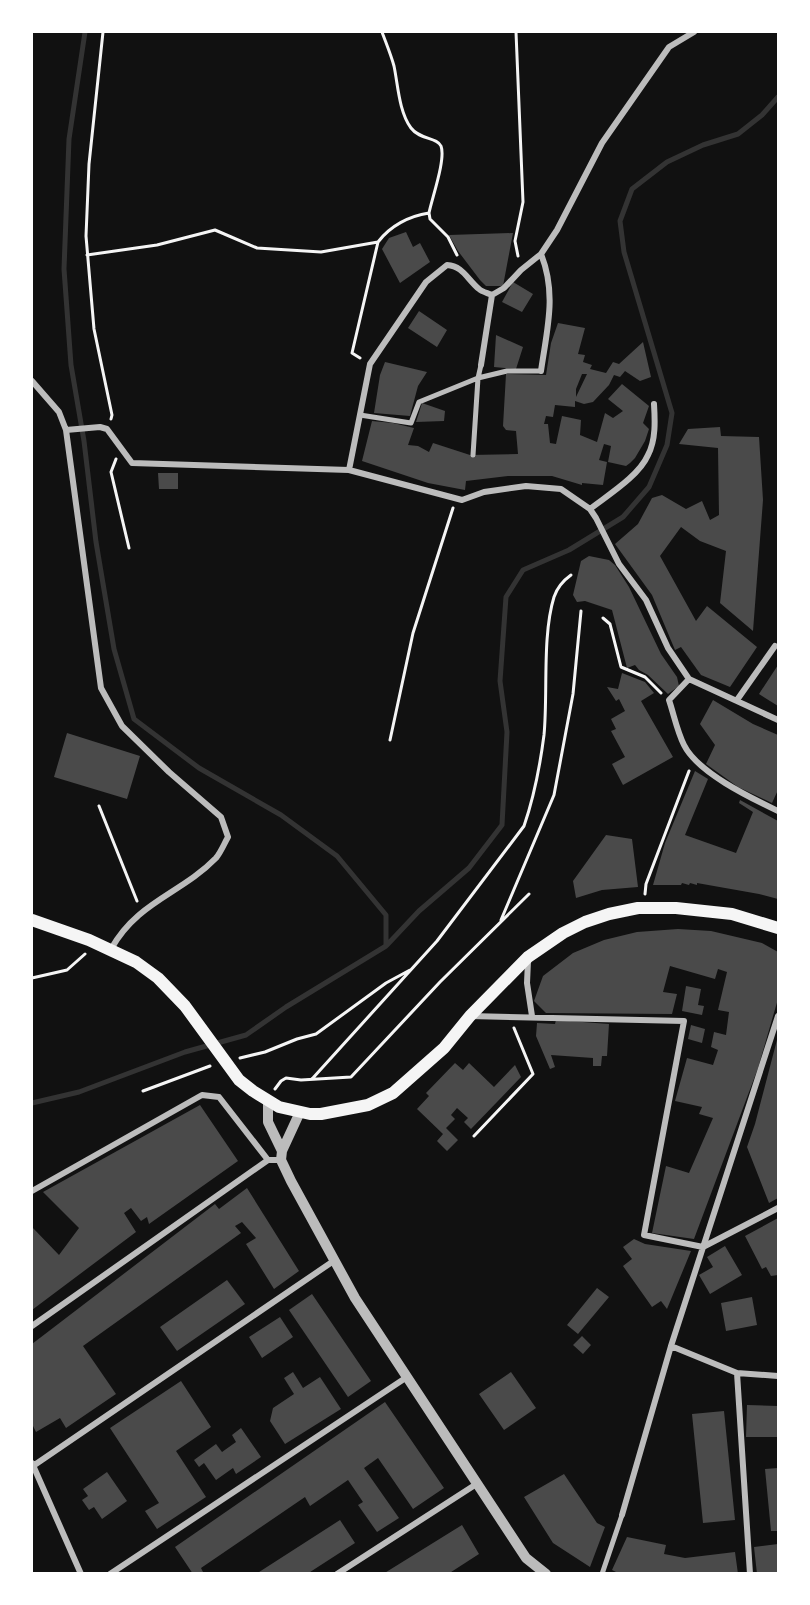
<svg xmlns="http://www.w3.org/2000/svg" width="810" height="1605" font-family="Bitter,serif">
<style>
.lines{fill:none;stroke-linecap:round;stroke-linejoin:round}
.stream{stroke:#333;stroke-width:5}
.building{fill:#4a4a4a;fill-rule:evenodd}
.path{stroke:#f5f5f5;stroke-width:3}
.pedestrian{stroke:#bcbcbc;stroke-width:5}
.minor{stroke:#bcbcbc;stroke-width:6}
.tertiary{stroke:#bcbcbc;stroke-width:10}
.secondary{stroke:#f5f5f5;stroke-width:12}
</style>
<rect width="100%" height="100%" fill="#111"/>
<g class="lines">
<path class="stream" d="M387,945l32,-34 50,-43 33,-43 5,-93 -7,-51 6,-84 17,-27 46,-20 54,-33 26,-30 18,-42 5,-32 -48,-161 -4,-31 12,-32 35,-27 36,-17 35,-11 24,-19 16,-18
M32,1103l47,-11 106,-40 61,-17 40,-28 100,-61v-31l-49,-59 -56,-41 -82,-47 -65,-49 -20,-70 -18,-107 -12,-101 -13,-76 -7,-96 5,-130 16,-107"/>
</g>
<path class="building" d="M406,232l7,15 7,-4 10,19 -30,21 -18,-34 7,-11z
M513,233l-10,53h-17l-6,-6 -22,-29 -9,-16z
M513,282l20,12 -11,18 -20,-10z
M419,311l28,19 -10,17 -29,-19z
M558,323l27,5 -7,26 7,1 -2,7 9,3 -2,4 16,4 7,-11 6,2 24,-22 8,35 -11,4 -15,-10 -5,6 -6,-2 -5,10 -16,17 -9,2 -9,-3v6l-20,-2 -2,12 -7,-1 -2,8h4l2,19 6,1 6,-28 19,4 -1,15 17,7 8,-29 8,5 10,-7 -15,-12 14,-15 27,22 -6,17 6,6 -4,12 -10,17 -5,5 -4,3 -18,-4 3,-16 -7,-2 -5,16 8,2 -4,23 -21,-2v2l-30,-9h-44l-42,5 -1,9 -37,-7 -66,-22 10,-40 21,2 21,5 -6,17 10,1 11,6 4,-9 37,12 48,-1 -2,-23 -10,-1 -3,-4 3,-52 40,1 5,-32zM582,374h5l-11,23v-8z
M496,335l27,12 -7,22 -22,-2z
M385,362l42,10 -9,14 -8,30 -36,-3 6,-38z
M422,403l23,8 -1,10 -28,1z
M720,427l1,9 38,1 4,63 -10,131 -33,-28 6,-52 -26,-10 -19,-14 -21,29 36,65 11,-15 50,41 -27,40 -29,-12 -20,-28 -6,3 -23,-55 -37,-51 23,-20 14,-26 10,-3 24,14 16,-8 8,19 9,-5 -1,-67 -39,-4 9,-15z
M158,473h20v16h-19z
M589,556l20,4 6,5 14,22 32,67 16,23 2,9 -11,8 -20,-19 -9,-5 -4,-5 -8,3 -15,-58 -27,-9 -8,1 -4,-7 8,-34z
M778,665v41l-19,-12z
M622,673l23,9 9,11 -13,8 32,56 -50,28 -11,-21 13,-7 -14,-26 5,-2 -5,-10 14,-8 -6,-12 -3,2 -9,-14 11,2z
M713,700l40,24 25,11v55l-6,13 -34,-16 -32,-23 9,-19 -15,-21z
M67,733l73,23 -13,43 -73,-22z
M695,771l13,8 -23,56 51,18 17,-41 -14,-9 1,-3 38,21v78l-19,-5 -62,-11v2l-7,-2 -1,2 -7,-2 -1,2h-28l12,-42z
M606,835l26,4 6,48 -36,3 -26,8 -3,-17z
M678,929l33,2 51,12 16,9v47l-20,69 -64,171 -42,-6 14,-67 23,7 24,-55 -14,-4 3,-7 -27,-6 12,-43 26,7 5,-15 -7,-3 3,-15 12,3 3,-23 -11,-2 9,-38 -9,-3 -3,10 -45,-13 -7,26 14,2 -5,20 -126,-1 -12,-12 9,-25 30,-23 31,-13 33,-8z
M686,986l15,3 -3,16 6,1 -2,9 -20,-4z
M556,1020l53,4 -2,32h-5l-1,10h-8v-8l-42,-3 4,12 -5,2 -14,-33 1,-13 18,1z
M691,1025l14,4 -3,14 -14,-4z
M778,1036v162l-9,5 -22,-56 8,-23z
M455,1063l8,7 6,-7 25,24 21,-22 6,12 -50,52 -7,-7 4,-4 -11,-10 -6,7 4,4 -9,9 12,12 -11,11 -10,-10 6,-7 -26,-25 12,-13 -3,-3z
M200,1105l38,56 -89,63 -2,-7 -6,4 -10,-13 -7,5 12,19 -104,78v-83l27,28 20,-27 -36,-36z
M247,1188l52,83 -25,18 -28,-45 10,-6 -14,-16 -7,4 6,7 -158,113 33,48 -50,34 -6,-10 -24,14 -4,-8v-80l183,-140 4,5z
M778,1218v57l-7,1 -5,-9 -4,2 -17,-33z
M634,1239l11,5 46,7 -24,58 -6,-8 -9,6 -29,-41 9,-7 -9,-12z
M725,1246l17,29 -32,19 -11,-19 14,-8 -6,-10z
M227,1280l18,24 -68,47 -17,-24z
M597,1288l12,9 -31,37 -11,-9z
M312,1294l59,87 -23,16 -59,-87z
M752,1297l5,28 -31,6 -5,-28z
M280,1317l13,20 -31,21 -13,-21z
M582,1336l9,9 -8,9 -10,-9z
M293,1372l10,16 17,-11 21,32 -56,35 -15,-23 3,-13 21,-14 -10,-16z
M511,1372l25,36 -32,22 -25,-36z
M181,1381l30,46 -35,24 30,46 -49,32 -12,-18 14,-8 -49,-75z
M385,1402l59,86 -31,21 -35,-51 -14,10 35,50 -22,14 -19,-27 5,-3 -15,-22 -38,26 -5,-9 -104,71 3,6h-11l-18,-27z
M747,1405l31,1v31h-32z
M724,1411l11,109 -32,3 -11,-109z
M241,1428l20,29 -25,17 -3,-6 -17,12 -12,-17 -5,4 -5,-7 22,-16 6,8 14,-10 -4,-7z
M778,1468v63h-7l-6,-62z
M107,1472l20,29 -25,18 -8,-12 -5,3 -7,-10 6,-4 -5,-7z
M564,1474l33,49 8,4 -15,40 -37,-24 -29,-46z
M340,1520l15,23 -48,31h-51z
M462,1525l17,29 -31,20h-65z
M627,1537l39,8 -2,9 21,4 50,-6 3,22h-118l-8,-4z
M778,1544v29l-21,1 -3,-27z"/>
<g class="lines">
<path class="path" d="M103,32l-14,132 -3,72 8,93 18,86 -1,4
M382,32c4,11 9,23 12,34 4,19 5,46 17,62 9,12 26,9 30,18 5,13 -9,52 -12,67l1,6 18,18 9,18
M516,32l7,170 -8,39 3,15
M378,242c12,-16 31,-26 51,-29
M87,255l70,-10 58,-15 42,18 64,4 57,-10 -26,111 8,5
M116,459l-5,13 18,76
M603,618l7,6 11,43 24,10 16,16
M390,740l23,-107 40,-125
M99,806l38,95
M645,894l1,-10 43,-113
M501,920l53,-125 19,-101 8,-83
M32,978l35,-8 18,-16
M240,1058l25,-6 32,-13 19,-5 70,-51 24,-13
M312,1079l125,-138 87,-115c10,-29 16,-60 20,-91 4,-41 -2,-99 10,-138 3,-9 10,-17 17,-22
M275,1089l6,-8 5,-3 15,2 50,-3 89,-95 89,-88
M143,1091l67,-25
M474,1136l59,-62 -19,-46"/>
<path class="pedestrian" d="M360,415l51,8 8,-21 59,-24 29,-7h34
M473,455l5,-77 3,-13
M602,1574l20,-59"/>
<path class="minor" d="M541,254c16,40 6,75 0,117
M492,295l12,-7 17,-18 20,-16 16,-24 45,-87 67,-96 25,-15
M481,365l11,-70
M32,381l27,31 7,18 35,258 21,38 47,46 52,45 7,20c-4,7 -7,15 -12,21 -35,36 -78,43 -105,91
M66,430l34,-3 7,2 25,34 217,7 113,30 22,-8 42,-6 35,3 29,20 6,9 23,46 27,36 22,48 21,31 89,41
M349,470l21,-106 56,-82 21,-17c16,1 20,14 32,24 3,3 9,4 13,6
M590,509c18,-14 49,-33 58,-54 8,-15 7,-35 6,-51
M689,679l-20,21c5,15 8,31 15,45 14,28 67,53 94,66
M737,700l38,-54
M528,961l-1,22 5,33
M470,1016l214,5 -40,214 59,12
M32,1191l170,-96 17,2 49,63
M703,1247l75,-39
M32,1326l236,-166h13
M671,1346l66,27 41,3
M737,1373l13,201
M32,1463l49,111
M33,1466l302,-206
M622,1515l49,-169 107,-330
M110,1574l297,-197
M337,1574l141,-91"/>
<path class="tertiary" d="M268,1100v22l14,29
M300,1112l-18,39 -1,9 10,21 64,117 171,260 20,16"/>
<path class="secondary" d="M32,920l57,20 47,22 22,16 27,28 54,74 14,11 26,16 31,7h11l47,-9 25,-12 51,-45 26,-32 58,-59 35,-24 22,-11 24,-8 29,-6h38l56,6 46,14"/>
</g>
<rect width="810" height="1605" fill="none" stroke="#ffffff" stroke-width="66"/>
</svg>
